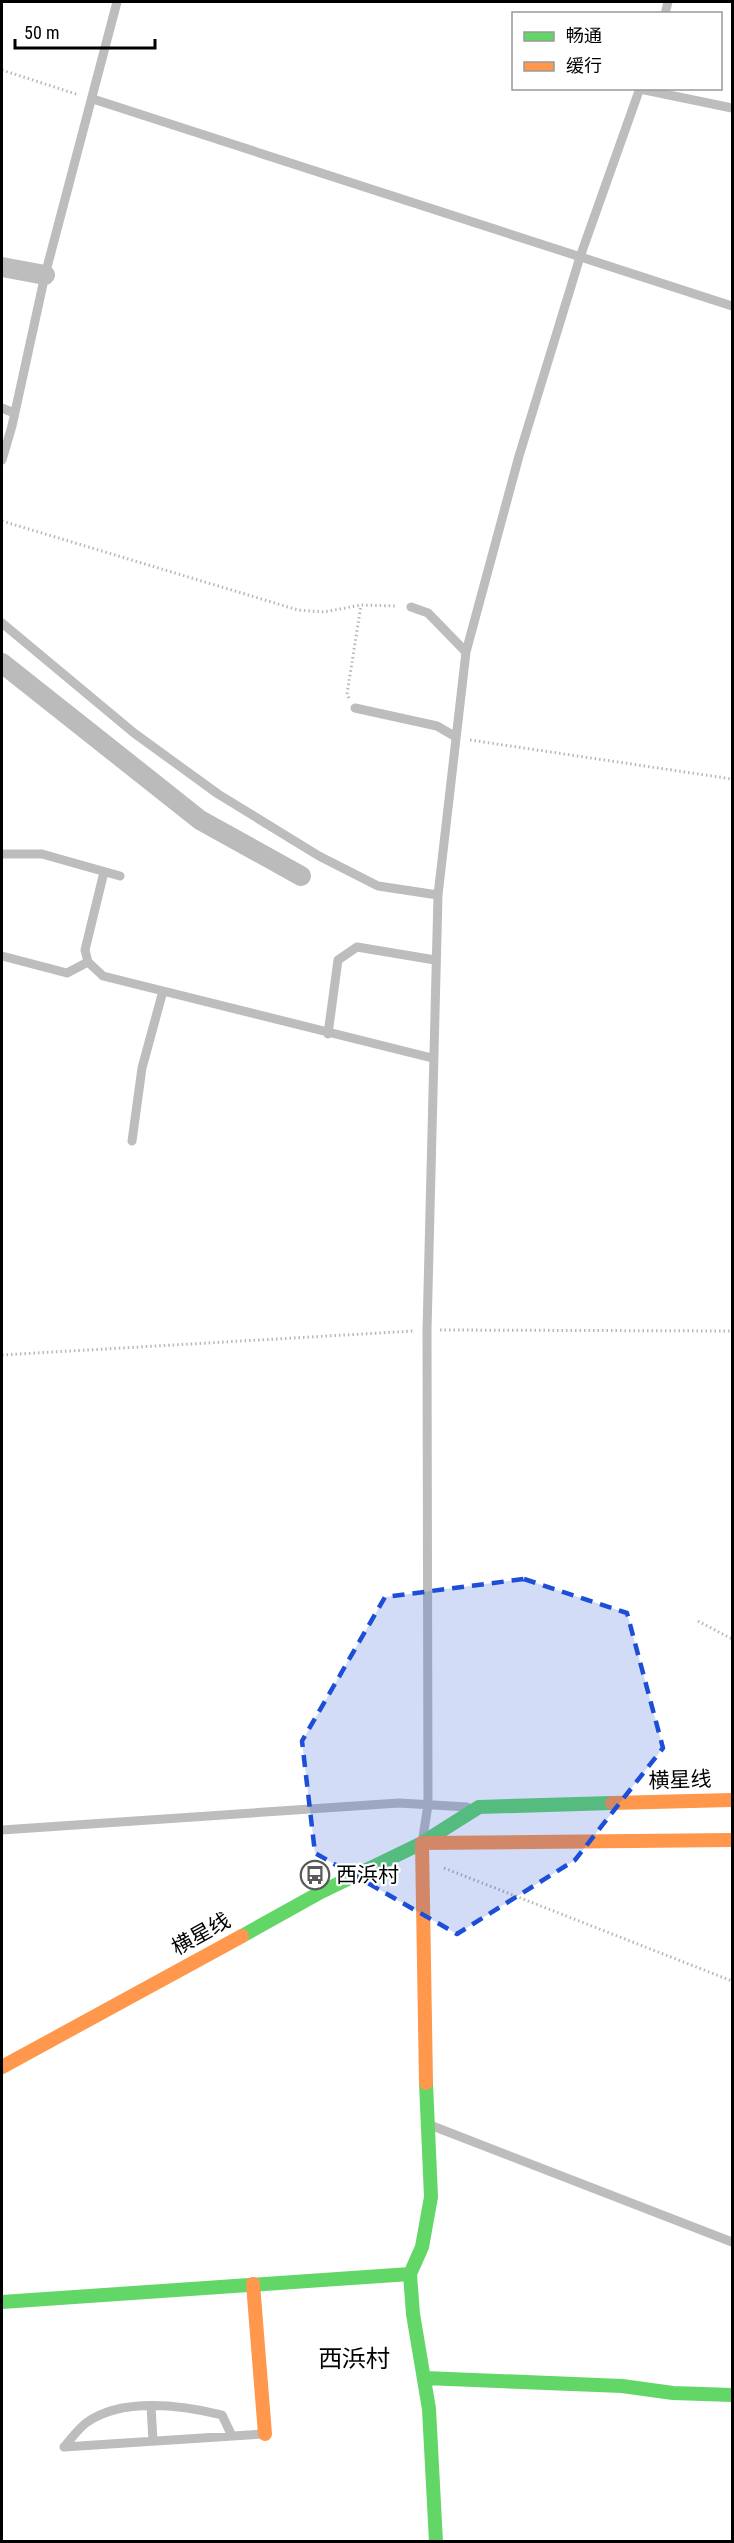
<svg xmlns="http://www.w3.org/2000/svg" width="734" height="2543" font-family="'Roboto Condensed','Noto Sans SC',sans-serif">
<style>
.lines{fill:none;stroke-linecap:round;stroke-linejoin:round}
.canal{stroke:#bbb;stroke-width:20}
.path{stroke:#b8b8b8;stroke-width:3;stroke-dasharray:1.5 3;stroke-linecap:butt}
.lane{stroke:#bdbdbd;stroke-width:9}
.street{stroke:#bdbdbd;stroke-width:20}
.fast{stroke:#63d668;stroke-width:14}
.slow{stroke:#ff974d;stroke-width:14}
.marked{fill:#1d4ed8;fill-opacity:0.2;stroke:#1d4ed8;stroke-width:4.5;stroke-dasharray:12 8;stroke-linejoin:round}
.labels{text-anchor:middle;dominant-baseline:central;stroke-width:4.5;stroke-linejoin:round;paint-order:stroke}
.street-label{font-size:21px;fill:#000;stroke:#fff}
.poi-label{font-size:21px;fill:#000;stroke:#fff;text-anchor:start}
.quarter-label{font-size:24px;fill:#000;stroke:#fff}
</style>
<rect width="100%" height="100%" fill="#fff"/>
<g class="lines">
<path class="canal" d="M2,663l198,157 101,56"/>
<path class="path" d="M2,70l77,25
M2,521l296,89 26,2 37,-7 36,1
M349,698l-2,-4 14,-89
M470,740l262,39
M440,1330l292,1
M2,1355l411,-24
M698,1621l34,18
M444,1868l288,113"/>
<path class="lane" d="M665,14l3,-12
M640,89l92,19
M93,99l639,207
M2,408l12,5
M2,460l10,-34 33,-151 72,-273
M411,607l17,6 38,39
M2,623l132,110 84,61 101,62 59,30 60,9
M355,708l82,18 19,11
M2,854h40l78,22
M104,872l-19,78 3,12 15,14 329,82
M2,956l65,17 21,-11
M328,1034l10,-74 19,-13 78,13
M132,1141l10,-73 21,-77
M2,1830l397,-27 68,4
M423,1837l5,-32 -1,-475 11,-435 28,-243 53,-196 61,-199 60,-169
M430,2125l302,117
M151,2406l2,35
M64,2447l199,-13
M64,2447c7,-8 14,-18 22,-24 35,-26 96,-18 136,-8l10,21"/>
<path class="street" d="M2,267l43,8"/>
<path class="fast" d="M242,1936l79,-44 101,-49 57,-36 133,-4
M426,2083l5,114 -9,50 -12,27 3,40 16,95 7,133
M2,2302l408,-28
M425,2378l197,8 51,7 59,2"/>
<path class="slow" d="M612,1803l120,-3
M422,1843l4,240
M424,1843l308,-3
M2,2067l240,-131
M253,2284l12,150"/>
</g>
<path class="marked" d="M524,1579l103,34 36,135 -88,112 -118,74 -142,-81 -13,-112 83,-144z"/>
<defs>
<g id="bus-ring" transform="scale(1.5)"><circle r="9.5" fill="#fff" stroke="#595959" stroke-width="1.5"/><path d="M-5-6H5V4H4V6H2V4H-2V6H-4V4H-5ZM-3.5-4V0h7V-4ZM-3.5 1.2v1.5H-2V1.2ZM2 1.2v1.5H3.5V1.2Z" fill="#595959"/></g>
</defs>
<g fill-rule="evenodd">
<use href="#bus-ring" x="315" y="1875"/>
</g>
<g class="labels">
<g class="street-label">
<text transform="translate(680 1780) rotate(-2)">横星线</text>
<text transform="translate(201 1934) rotate(-29)">横星线</text>
</g>
<g class="poi-label">
<text x="336" y="1875">西浜村</text>
</g>
<g class="quarter-label">
<text x="354" y="2359">西浜村</text>
</g>
</g>
<rect width="734" height="2543" fill="none" stroke="#000000" stroke-width="6"/>
<rect x="512" y="12" width="210" height="78" fill="#ffffff" stroke="#999999" stroke-width="1.5"/>
<rect x="524" y="32" width="30" height="9" fill="#63d668" stroke="#999999" stroke-width="1.5"/>
<text x="566" y="42" font-size="18" fill="#000000">畅通</text>
<rect x="524" y="62" width="30" height="9" fill="#ff974d" stroke="#999999" stroke-width="1.5"/>
<text x="566" y="72" font-size="18" fill="#000000">缓行</text>
<path d="M15 39v9h140v-9" fill="none" stroke="#000000" stroke-width="3"/>
<text x="24" y="39" font-size="18" fill="#000000" stroke="#ffffff" stroke-width="4.5" paint-order="stroke">50 m</text>
</svg>
